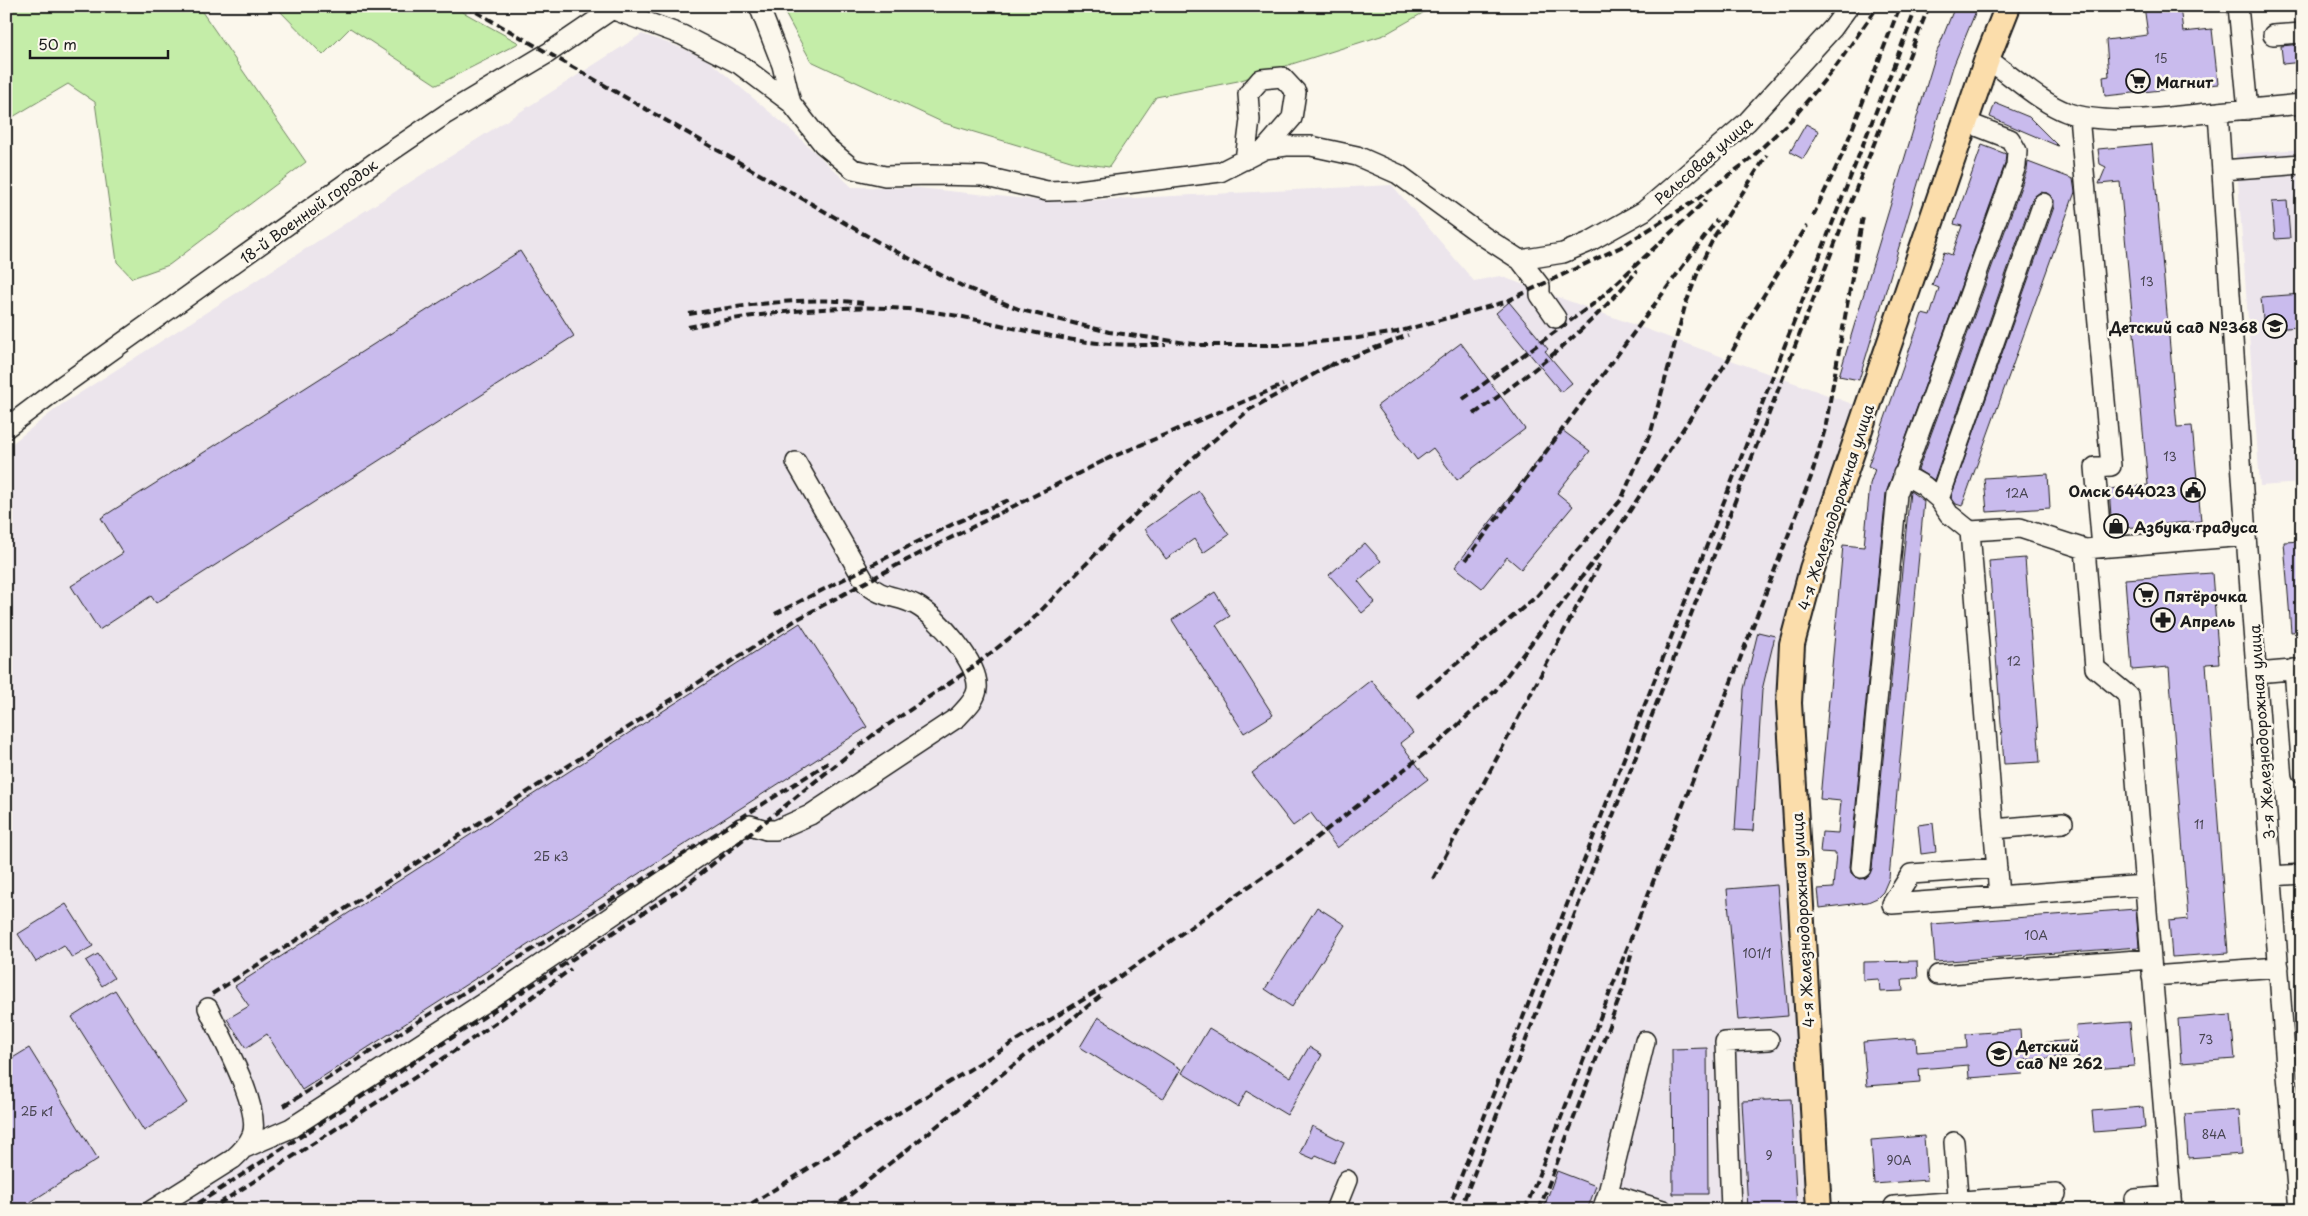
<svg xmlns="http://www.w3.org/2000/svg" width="2308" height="1216" font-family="'Playpen Sans',sans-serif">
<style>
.built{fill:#ece5ec}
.green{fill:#c4eda8;stroke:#708462}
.building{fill:#c9bbed;stroke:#1c1c1c}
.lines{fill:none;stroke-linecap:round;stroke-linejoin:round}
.minor-casing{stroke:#1c1c1c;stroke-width:22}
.major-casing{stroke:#1c1c1c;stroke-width:28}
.minor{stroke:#fbf7ec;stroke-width:19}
.major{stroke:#fbddab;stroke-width:24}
.rail{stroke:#1c1c1c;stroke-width:4;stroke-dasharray:8 4;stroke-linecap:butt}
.labels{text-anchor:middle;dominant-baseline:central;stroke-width:5;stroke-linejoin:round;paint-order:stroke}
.number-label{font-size:12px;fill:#474450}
.poi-label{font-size:15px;font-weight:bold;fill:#1c1c1c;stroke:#fbf7ec;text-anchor:start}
.street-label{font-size:15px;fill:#1c1c1c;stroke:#fbf7ec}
</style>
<rect width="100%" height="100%" fill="#fbf7ec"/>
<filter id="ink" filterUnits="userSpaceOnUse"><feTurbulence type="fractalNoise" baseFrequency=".02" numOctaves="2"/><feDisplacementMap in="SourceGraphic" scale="10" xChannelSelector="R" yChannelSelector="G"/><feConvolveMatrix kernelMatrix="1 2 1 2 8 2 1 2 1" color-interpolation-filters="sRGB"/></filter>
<g filter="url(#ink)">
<path class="built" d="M642,34l40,14 27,13 82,69 61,57 67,1 136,14 337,-17 82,96 26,-5 355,129 -55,158 -17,77 4,209 20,361h-1801v-762l55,-43z
M2302,149v334l-42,3 -24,-332z"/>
<path class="green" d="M16,6h182l108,156 -137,103 -37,13 -15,-16 -22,-160 -27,-18 -62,37v-108z
M275,6h177l67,37 -82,42 -87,-57 -27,27z
M781,6h654l-51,29 -146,46 -82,16 -47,70 -35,-5 -130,-39 -133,-62z"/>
<path class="building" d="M1955,6h23l-25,61 -94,313 -20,-4 97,-322z
M2144,6h36l3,26 29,-3 6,55 -113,12 -2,-19 6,-1 -3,-36 42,-5z
M2302,44v18l-19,2 -2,-18z
M1995,103l34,14 29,29 -68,-29z
M1806,124l13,7 -16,28 -13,-7z
M2152,144l25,283 15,-1 9,95 -89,8 -3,-40 39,-4 -28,-303 -21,2 7,-17 -6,-3 -2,-15z
M1982,145l24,9 -1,10 -119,329 -36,374 1,6 8,6 7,-1 6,-9 38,-378 14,10 -35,377 -6,14 -6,6 -9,4 -48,6 -2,-19 15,-1 3,-35 -16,-1 2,-20 16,1 3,-32 -21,-2 23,-254 21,2 6,-63 5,-15 -7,-3 54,-152 8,2 9,-28 -7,-3 12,-33 8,3 10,-29 -8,-2z
M2028,162l45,17 2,13 -113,314 -6,-2 -5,-7 103,-290v-7l-7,-7 -7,-1 -8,7 -98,281 -16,-10 109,-300z
M2287,201l3,37 -15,1 -3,-37z
M520,251l54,85 -418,267 -5,-7 -52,34 -28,-44 52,-33 -22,-35z
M2302,294v17l-5,1 1,15 -34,3 -3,-33z
M1509,302l39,47 -3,2 27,32 -11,9 -65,-79z
M1461,343l64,86 -68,51 -24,-32 -16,12 -40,-54z
M1562,430l28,21 -33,42 16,13 -52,63 -14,-12 -25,31 -27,-21z
M2048,474l2,34 -63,4 -3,-34z
M1199,491l30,44 -26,18 -9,-14 -28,20 -21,-30z
M2302,541v90l-11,1 -7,-90z
M1365,543l16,18 -23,20 17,21 -13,11 -33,-38z
M2025,558l15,204 -36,2 -15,-203z
M2212,573l7,90 -13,1 22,289 -56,4 -3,-36 19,-2 -19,-252 -37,3 -7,-91z
M1215,592l15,24 -14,9 57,90 -29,18 -72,-113z
M800,623l67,104 -565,363 -35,-56 -21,14 -19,-29 22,-13 -14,-20z
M1758,632l17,4 -13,54 -9,141 -18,-1 9,-141z
M1371,680l42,53 -13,10 28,36 -91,69 -26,-35 -18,13 -41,-53z
M1933,823l3,29 -15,2 -3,-29z
M1777,885l11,131 -50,4 -11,-131z
M66,904l27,42 -21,12 -8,-13 -28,17 -18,-28z
M1317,907l28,18 -53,82 -27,-18z
M2136,909l3,38 -204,15 -3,-38z
M98,954l16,24 -12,8 -16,-25z
M1917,961l1,17 -16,1 1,12 -23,1 -1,-13 -16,1v-18z
M115,990l72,113 -43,28 -72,-114z
M2231,1015l4,44 -54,4 -3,-44z
M1098,1017l83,52 -18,30 -83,-52z
M2130,1022l4,44 -55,4 -1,-14 -56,4 1,14 -54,4 -1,-13 -49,4 1,13 -53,4 -4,-44 53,-4 1,14 50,-4 -1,-14 54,-4 1,14 56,-4 -1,-14z
M1209,1028l82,49 18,-30 13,8 -35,60 -40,-24 -9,16 -56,-34z
M29,1048l69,111 -80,51h-12v-148z
M1707,1048l1,146h-35l-1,-145z
M1791,1099l6,111h-49l-6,-109z
M2143,1107l2,21 -51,4 -2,-21z
M2239,1110l3,44 -54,4 -3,-44z
M1312,1126l32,16 -10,21 -18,-8 -2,4 -14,-6z
M1924,1136l3,44 -53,4 -3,-44z
M1557,1171l39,15 -9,24h-44z"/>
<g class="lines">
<g class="minor-casing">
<path id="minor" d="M759,6l23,59 9,38 32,41 30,25 32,7 47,-1 50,1 65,15 31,-1 142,-18 45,-23 21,-3h25l46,10 41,18 85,62 37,24 20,26v9l16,23
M2238,6l10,104
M614,10l68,25 57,29 52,39
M2273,35l29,-2
M1987,59c23,15 54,44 79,53 41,15 108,4 152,0l28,424 39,517 14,157
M2218,112l84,-8
M2079,116l32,350 -16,1 7,81
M1245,160l5,-40 -2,-26 13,-15 21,-2 14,15 -4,26 -27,31
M2222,170l80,-6
M2043,203l-104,296 10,15 21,17 50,-3 65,21 161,-13
M1520,260l43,-7 24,-10 57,-32 103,-89 86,-94 16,-22
M6,428l53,-40 318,-227 69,-47 102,-61 69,-47
M1903,474l21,12 15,13
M1970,531l29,365
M2085,549l10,119 34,28 43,514
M2294,669l8,104
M2257,673l45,-4
M1994,829l69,-6
M1861,868l36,-374 119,-328 1,-15 -7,-12 -44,-17
M2272,876l30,-2
M1892,904l253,-19
M1892,904l19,-30 86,-6
M1938,975l213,-16
M2152,976l127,-9
M1954,1142l5,68
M245,1148l46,-20 200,-130 250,-170 9,-3 16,5h10l34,-15 148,-98c7,-8 18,-17 19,-28 3,-25 -39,-72 -61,-84 -18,-10 -35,-6 -51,-23l-69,-120
M1608,1193l55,17
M2135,1199l36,-3
M1894,1206l162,-12
M152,1210l81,-51c8,-7 15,-14 19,-24 10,-27 -32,-100 -44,-127
M1335,1210l12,-30
M1602,1210l6,-17 37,-152
M1731,1210l-6,-168 44,-2"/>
</g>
<g class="major-casing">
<path id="major" d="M1819,1210l-30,-507 3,-59 20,-75 175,-510 21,-53"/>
</g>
<use href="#minor" class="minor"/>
<use href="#major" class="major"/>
<path class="rail" d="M466,6l412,236 84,44 59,24 88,22 92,13h84l73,-7 39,-6 108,-30 116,-55 75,-47 52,-39 45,-43 44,-53 41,-59
M1813,216l30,-63 57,-147
M689,314c57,-9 116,-18 174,-11
M688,327c71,-14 147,-23 219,-18 54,4 107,21 161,30 33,6 65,6 98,6
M1329,366l79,-31
M1463,399l133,-97 110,-102
M1474,414c63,-45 113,-83 163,-143
M1105,460l178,-75
M1466,560l251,-340
M775,614l178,-90 58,-25
M1417,697l120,-101 84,-96 30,-68 34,-126 16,-42 14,-29 52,-80
M1433,879l168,-318
M212,994l584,-374 105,-57 210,-106
M284,1106l544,-343
M188,1210l501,-327 184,-148 100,-68 57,-45 83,-86 79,-77 57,-49 85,-47
M209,1210c122,-78 245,-155 362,-241
M741,1210l371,-228 182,-127 143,-111 58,-53 121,-159 112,-172 21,-41 58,-93
M831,1210l271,-215
M1448,1210l469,-1204
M1460,1210l398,-1026 71,-178
M1525,1210l286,-733 14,-48 38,-213
M1539,1210l85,-224 8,-36"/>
</g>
</g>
<defs>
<g id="supermarket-ring" transform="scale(1.25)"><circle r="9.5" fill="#fbf7ec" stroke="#1c1c1c" stroke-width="1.5"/><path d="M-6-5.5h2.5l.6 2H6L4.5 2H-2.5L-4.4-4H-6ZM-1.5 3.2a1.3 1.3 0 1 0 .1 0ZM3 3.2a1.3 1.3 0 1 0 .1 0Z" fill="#1c1c1c"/></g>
<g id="school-ring" transform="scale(1.25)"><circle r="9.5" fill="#fbf7ec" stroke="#1c1c1c" stroke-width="1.5"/><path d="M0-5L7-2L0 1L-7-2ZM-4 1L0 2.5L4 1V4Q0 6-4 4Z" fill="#1c1c1c"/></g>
<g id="civic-ring" transform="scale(1.25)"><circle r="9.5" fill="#fbf7ec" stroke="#1c1c1c" stroke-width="1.5"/><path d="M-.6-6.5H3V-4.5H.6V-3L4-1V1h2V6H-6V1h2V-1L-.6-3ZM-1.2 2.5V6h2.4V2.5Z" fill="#1c1c1c"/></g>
<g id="shop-ring" transform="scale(1.25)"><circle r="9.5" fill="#fbf7ec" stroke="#1c1c1c" stroke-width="1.5"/><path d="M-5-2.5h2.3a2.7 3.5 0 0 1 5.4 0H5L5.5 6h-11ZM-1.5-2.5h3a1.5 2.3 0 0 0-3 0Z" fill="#1c1c1c"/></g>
<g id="pharmacy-ring" transform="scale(1.25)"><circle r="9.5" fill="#fbf7ec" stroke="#1c1c1c" stroke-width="1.5"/><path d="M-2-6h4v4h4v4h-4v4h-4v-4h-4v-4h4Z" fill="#1c1c1c"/></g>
</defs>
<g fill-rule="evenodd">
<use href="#supermarket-ring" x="2138" y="81"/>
<use href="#school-ring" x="2275" y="326"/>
<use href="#civic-ring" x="2193" y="490"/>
<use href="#shop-ring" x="2116" y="526"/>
<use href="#supermarket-ring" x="2146" y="595"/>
<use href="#pharmacy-ring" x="2163" y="620"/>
<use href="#school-ring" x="1999" y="1054"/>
</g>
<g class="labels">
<g class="number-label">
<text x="2161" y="58">15</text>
<text x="2147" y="281">13</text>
<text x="2170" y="456">13</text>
<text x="2017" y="493">12А</text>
<text x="2014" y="661">12</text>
<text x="2199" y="824">11</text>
<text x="551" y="856">2Б к3</text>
<text x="2036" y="935">10А</text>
<text x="1757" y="953">101/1</text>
<text x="2206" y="1039">73</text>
<text x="37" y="1111">2Б к1</text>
<text x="2214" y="1134">84А</text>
<text x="1769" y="1155">9</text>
<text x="1899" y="1160">90А</text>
</g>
<g class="poi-label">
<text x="2156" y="81">Магнит</text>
<text x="2258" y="326" text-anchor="end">Детский сад №368</text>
<text x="2176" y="490" text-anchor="end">Омск 644023</text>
<text x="2134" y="526">Азбука градуса</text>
<text x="2164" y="595">Пятёрочка</text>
<text x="2180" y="620">Апрель</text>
<text x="2016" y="1045">Детский<tspan x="2016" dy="17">сад № 262</tspan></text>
</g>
<g class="street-label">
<text transform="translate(1703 160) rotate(-41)">Рельсовая улица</text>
<text transform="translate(308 211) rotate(-36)">18-й Военный городок</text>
<text transform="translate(1835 507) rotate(-72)">4-я Железнодорожная улица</text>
<text transform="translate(2261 732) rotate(-94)">3-я Железнодорожная улица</text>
<text transform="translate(1802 920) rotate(-93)">4-я Железнодорожная улица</text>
</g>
</g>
<rect width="2308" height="1216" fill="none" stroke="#fbf7ec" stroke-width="25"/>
<rect x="12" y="12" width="2283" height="1191" fill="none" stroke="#1c1c1c" stroke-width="2" filter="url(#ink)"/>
<path d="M30 50v8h138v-8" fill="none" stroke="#1c1c1c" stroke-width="2.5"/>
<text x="38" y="50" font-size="15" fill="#1c1c1c" stroke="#fbf7ec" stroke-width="4" paint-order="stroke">50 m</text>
</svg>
